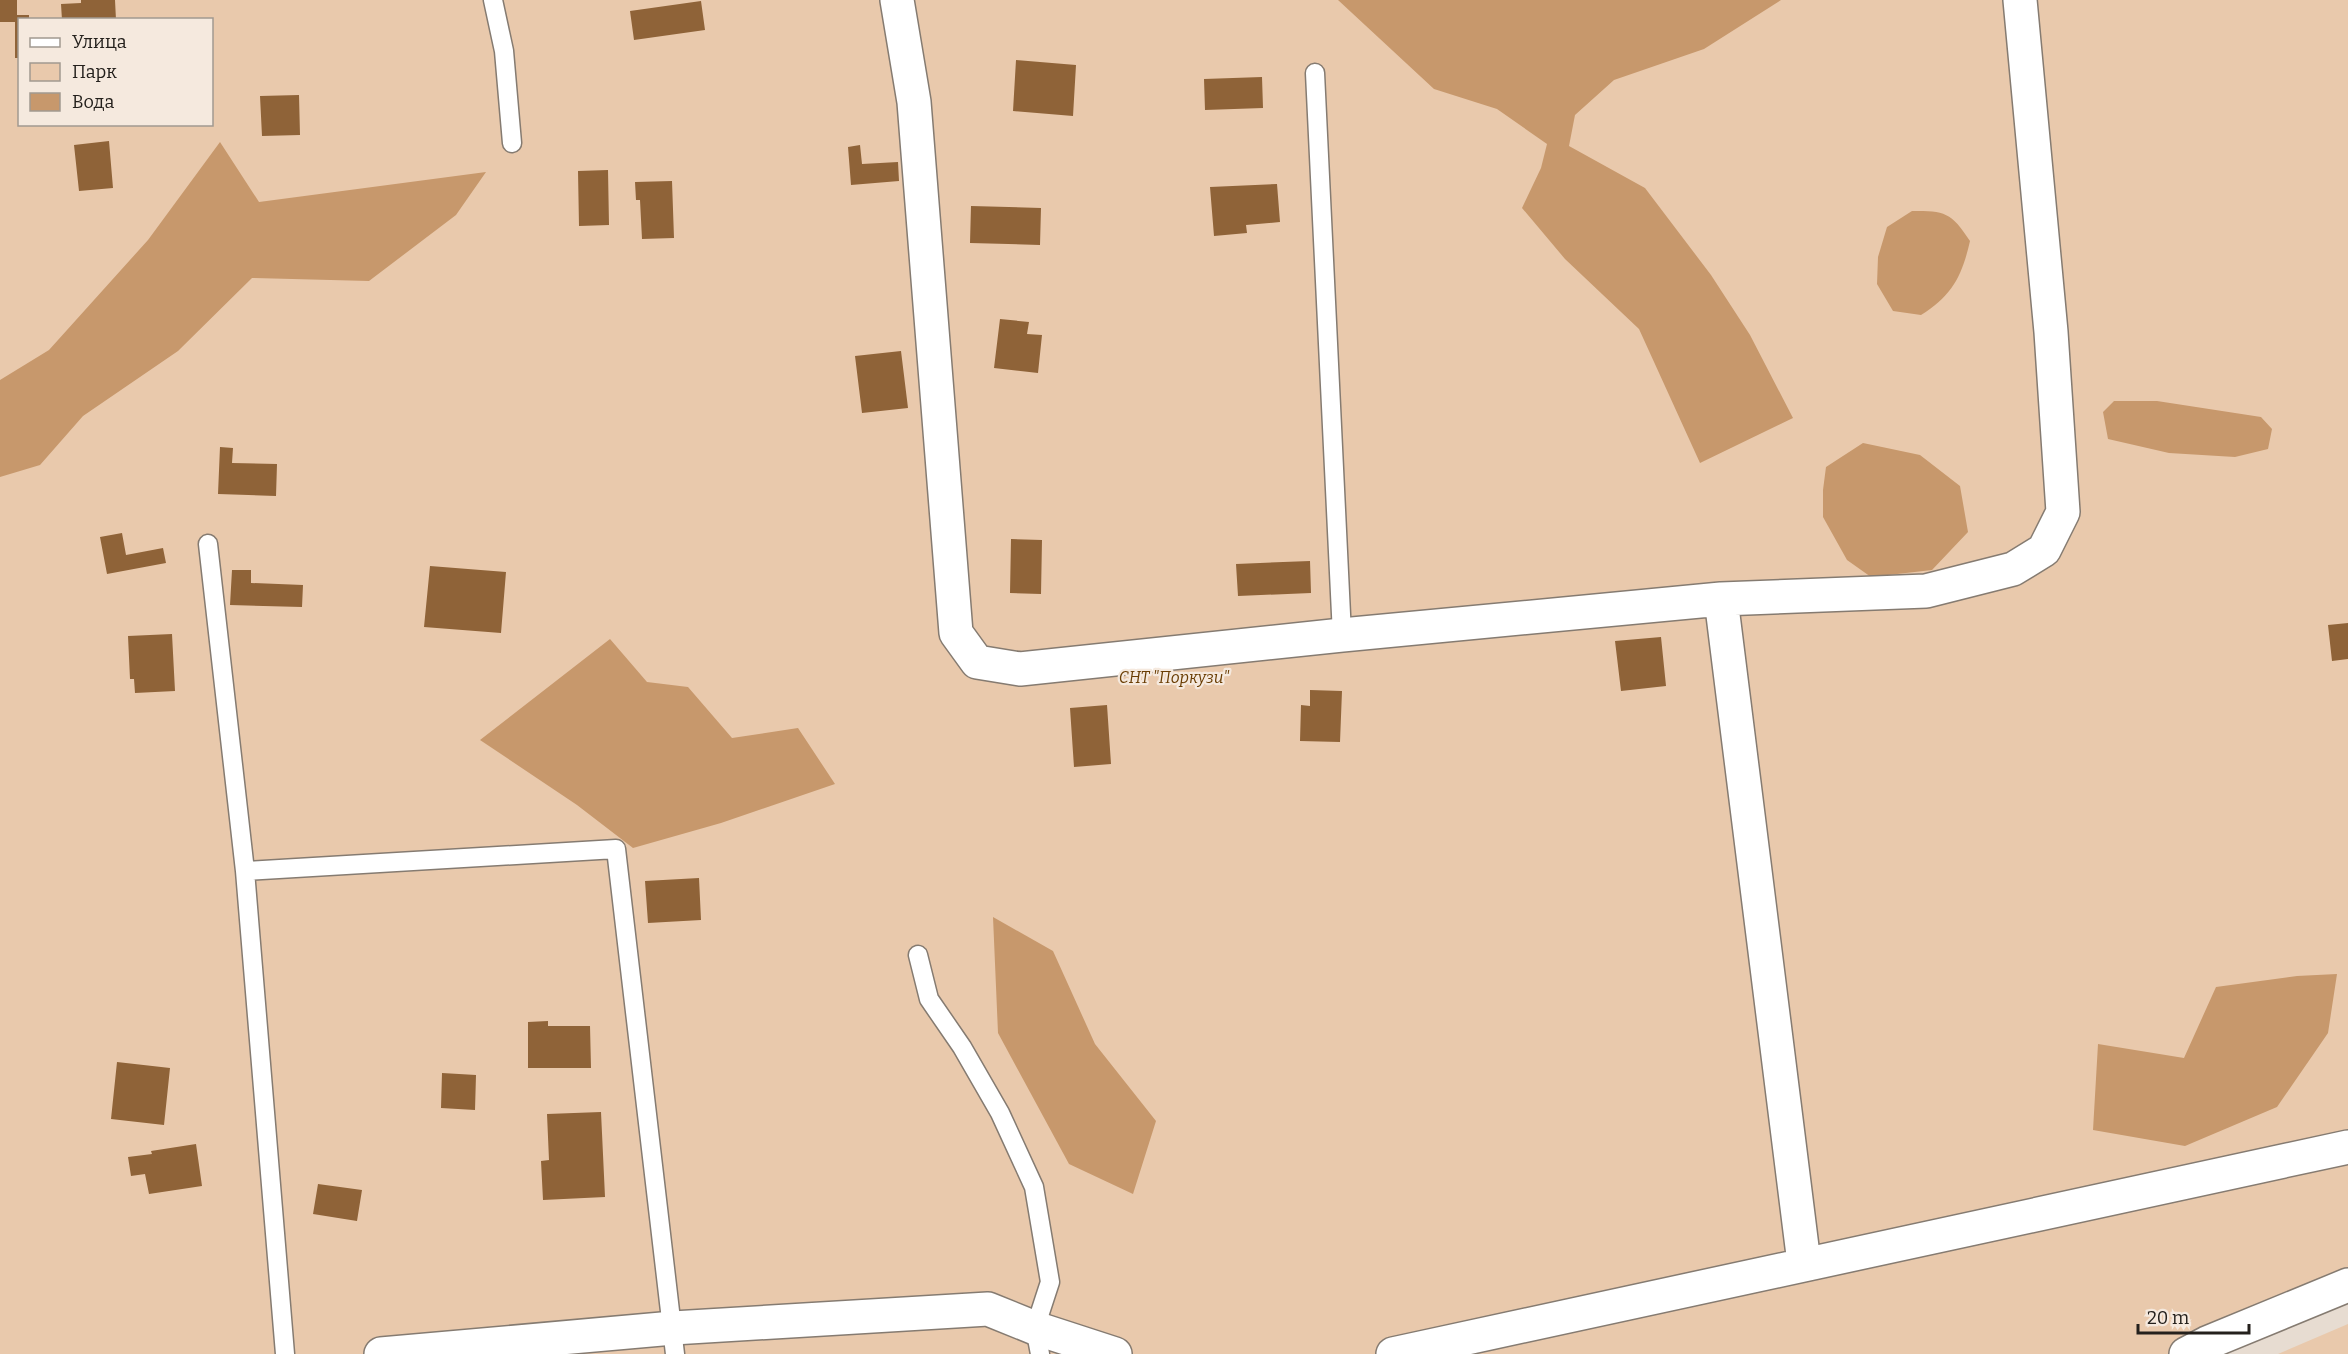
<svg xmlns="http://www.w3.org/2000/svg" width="2348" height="1354" font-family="Bitter,serif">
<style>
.green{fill:#e9c9ac;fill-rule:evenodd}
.water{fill:#c7986c}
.building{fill:#8f6338}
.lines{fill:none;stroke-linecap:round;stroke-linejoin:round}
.service-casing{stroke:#857b71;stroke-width:21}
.minor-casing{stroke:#857b71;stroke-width:36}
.service{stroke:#fff;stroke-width:18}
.minor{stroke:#fff;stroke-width:33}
.labels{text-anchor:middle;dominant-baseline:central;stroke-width:4.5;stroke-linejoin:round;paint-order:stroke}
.park-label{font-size:16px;font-style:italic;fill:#6a3d03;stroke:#f5e9de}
</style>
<rect width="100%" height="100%" fill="#e7dcd1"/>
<path class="green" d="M0,0h2348v1285l-162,69h-2186zM20,20h192v104h-192z
M2348,1324v30h-70z"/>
<path class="water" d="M1338,0h443l-77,49 -90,31 -39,35 -6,31 76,42 66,87 39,60 43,83 -93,45 -61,-134 -74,-70 -43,-51 19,-40 6,-24 -50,-35 -63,-20z
M220,142l39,60 227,-30 -30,43 -87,66 -117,-3 -74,73 -95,65 -43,49 -40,12v-97l49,-30 99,-110z
M1912,211c33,0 39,1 58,30 -8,35 -18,55 -49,74l-28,-4 -16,-27 1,-27 9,-30z
M2114,401h43l104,16 11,12 -4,20 -33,8 -66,-4 -61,-14 -5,-27z
M1863,443l57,12 40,31 8,46 -36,38 -61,7 -24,-17 -24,-43v-27l3,-23z
M610,639l37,43 41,5 44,51 66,-10 37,56 -114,39 -88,25 -56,-43 -97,-65z
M993,917l60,34 42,93 61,77 -23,73 -64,-30 -71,-131z
M2337,974l-9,59 -51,74 -92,39 -92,-16 5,-86 86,14 32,-71 81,-11z"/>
<path class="building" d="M0,0h17v15h12v5h-9v38h-5v-36h-15z
M81,0h34l1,20h-54l-1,-16 20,-1z
M701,1l4,29 -71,10 -4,-29z
M1016,60l60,5 -3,51 -60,-5z
M1262,77l1,31 -58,2 -1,-31z
M299,95l1,40 -38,1 -2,-40z
M109,141l4,47 -34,3 -5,-46z
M860,145l2,19 36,-2 1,19 -48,4 -3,-38z
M608,170l1,55 -30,1 -1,-55z
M672,181l2,57 -32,1 -2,-39h-4l-1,-18z
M1277,184l3,38 -34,3 1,8 -33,3 -4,-49z
M971,206l70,2 -1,37 -70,-2z
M1000,319l29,3 -2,12 15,1 -4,38 -44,-5z
M901,351l7,57 -46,5 -7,-57z
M220,447l13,1 -1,15 45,1 -1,32 -58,-2z
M122,533l4,22 37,-7 3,15 -59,11 -7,-37z
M1011,539l31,1 -1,54 -31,-1z
M1310,561l1,32 -73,3 -2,-32z
M430,566l76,6 -5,61 -77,-6z
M232,570h19v13l52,2 -1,22 -72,-2z
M2348,623v36l-16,2 -4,-36z
M172,634l3,57 -40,2 -1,-14h-4l-2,-43z
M1661,637l5,49 -45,5 -6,-50z
M1310,690l32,1 -2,51 -40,-1 1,-36 9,1z
M1107,705l4,59 -37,3 -4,-59z
M699,878l2,42 -53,3 -3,-42z
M548,1021v5h42l1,42h-63v-46z
M117,1062l53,6 -6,57 -53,-6z
M442,1073l34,2 -1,35 -34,-2z
M601,1112l4,85 -62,3 -2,-39 8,-1 -2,-46z
M196,1144l6,42 -53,8 -4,-20 -14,2 -3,-19 24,-3 -1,-3z
M318,1184l44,6 -5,31 -44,-7z"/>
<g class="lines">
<g class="service-casing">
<path id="service" d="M493,0l11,51 8,92
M1315,73l27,562
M208,544l37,327 40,483
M245,871l371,-22 59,505
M918,955l11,44 33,48 38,66 34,74 16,95 -15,46 5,26"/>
</g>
<g class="minor-casing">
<path id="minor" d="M897,0l17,102 42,531 21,29 43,7 322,-34 379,-36 205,-8 87,-22 31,-19 19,-38 -12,-180 -31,-332
M1721,599l83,664
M381,1354l292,-26 315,-19 47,19 80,26
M1393,1354l955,-207
M2186,1354l21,-11 141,-58"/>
</g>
<use href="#service" class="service"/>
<use href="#minor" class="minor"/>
</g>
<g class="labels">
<g class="park-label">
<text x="1174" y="677">СНТ "Поркузи"</text>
</g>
</g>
<rect x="18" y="18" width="195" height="108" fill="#f5e9de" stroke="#a19990" stroke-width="1.5"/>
<rect x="30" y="38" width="30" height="9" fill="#ffffff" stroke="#a19990" stroke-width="1.5"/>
<text x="72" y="48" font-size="18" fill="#24201c">Улица</text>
<rect x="30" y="63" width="30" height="18" fill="#e9c9ac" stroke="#a19990" stroke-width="1.5"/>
<text x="72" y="78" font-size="18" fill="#24201c">Парк</text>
<rect x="30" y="93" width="30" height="18" fill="#c7986c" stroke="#a19990" stroke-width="1.5"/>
<text x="72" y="108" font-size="18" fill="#24201c">Вода</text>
<path d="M2138 1324v9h111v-9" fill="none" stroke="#24201c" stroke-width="3"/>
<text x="2147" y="1324" font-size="18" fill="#24201c" stroke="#f5e9de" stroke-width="4.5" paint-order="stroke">20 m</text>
</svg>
